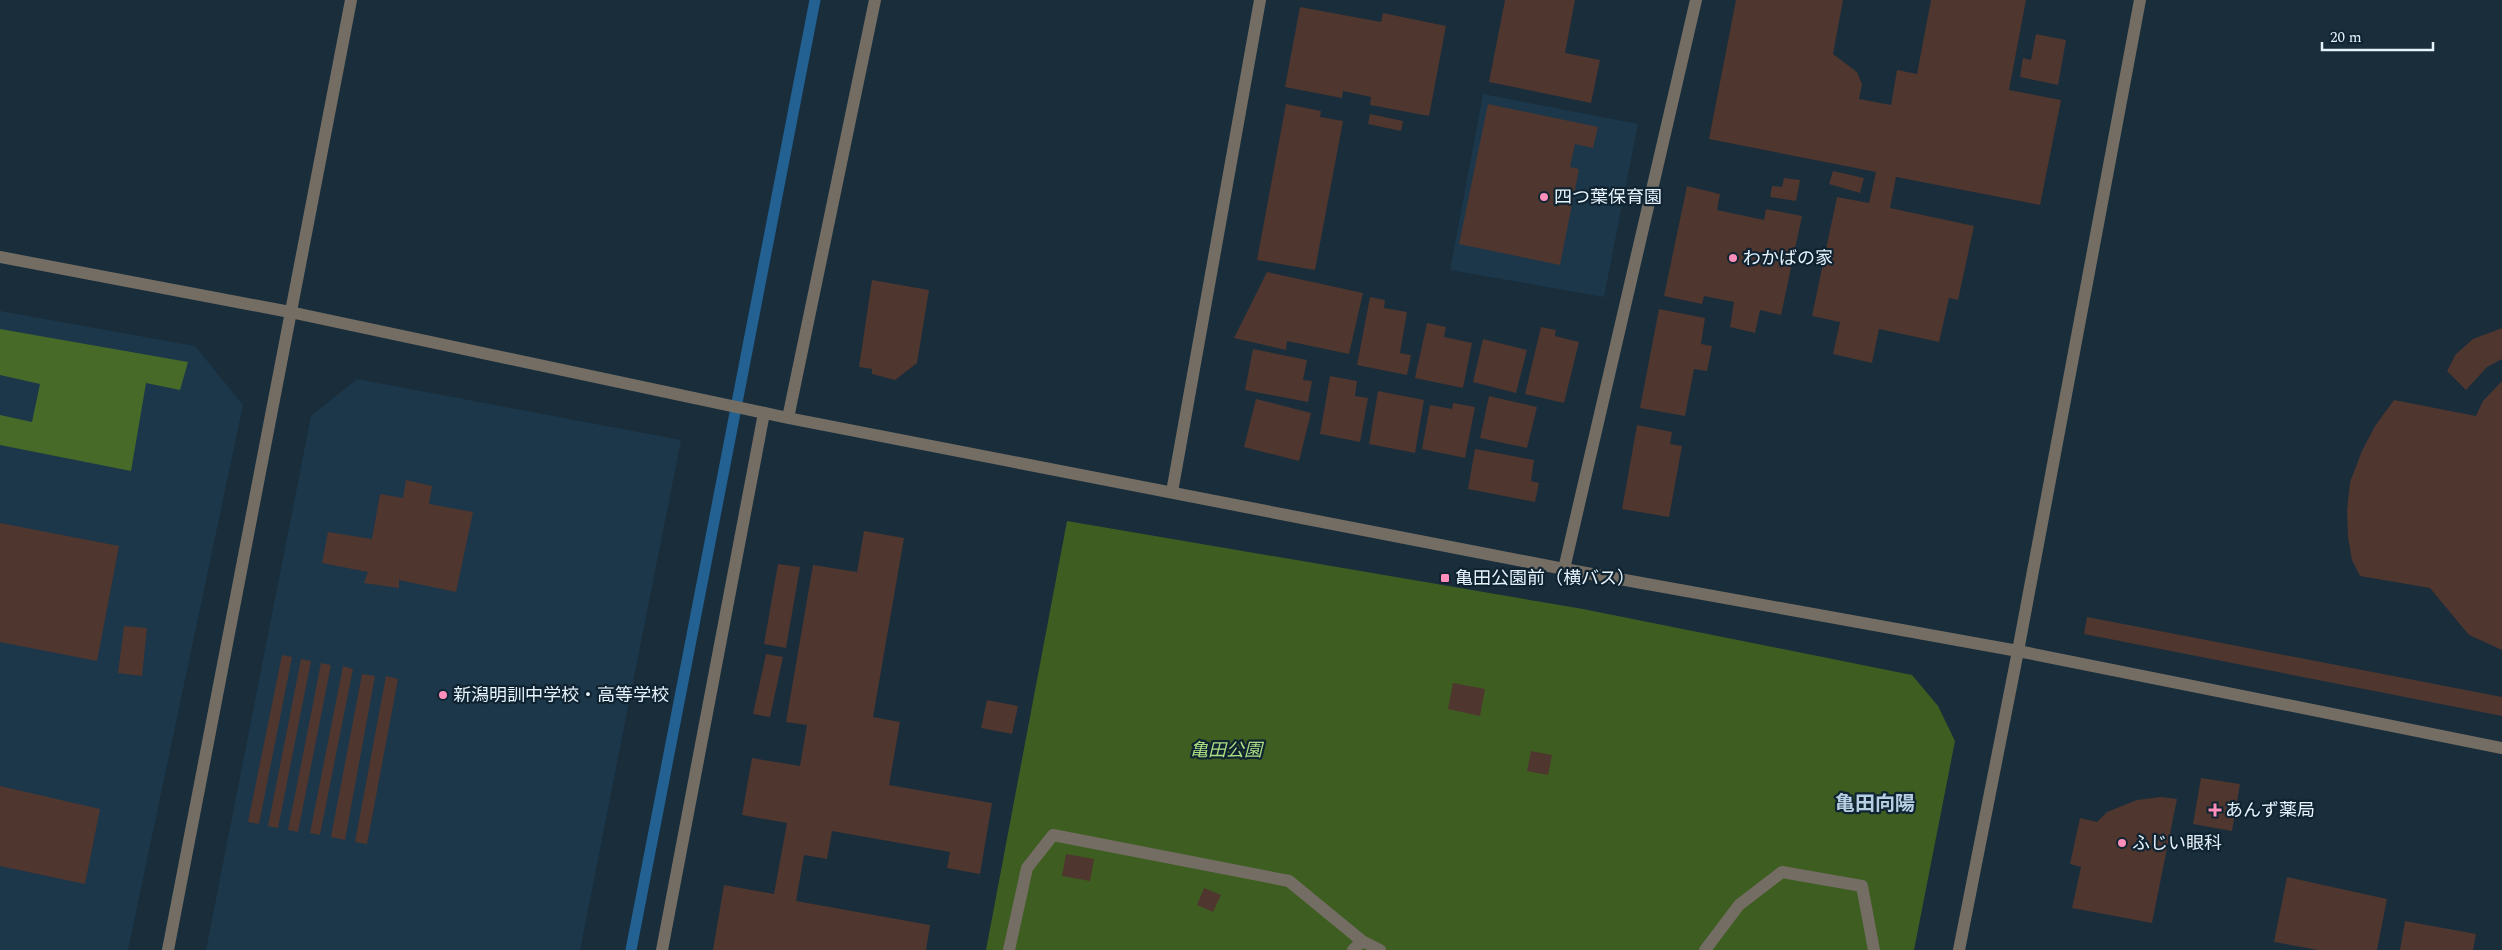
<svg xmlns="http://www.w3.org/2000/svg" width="2502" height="950" font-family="Spectral,'Noto Sans JP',serif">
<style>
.built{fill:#1c374a}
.green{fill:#3e5d21}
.forest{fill:#486a28}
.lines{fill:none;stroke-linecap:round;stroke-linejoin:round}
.stream{stroke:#226192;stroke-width:11}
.building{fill:#4f362f}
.service{stroke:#736d63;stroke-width:12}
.minor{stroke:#736d63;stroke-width:12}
.tertiary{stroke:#736d63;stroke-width:12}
.poi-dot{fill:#ff8eba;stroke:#0f2331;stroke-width:2}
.labels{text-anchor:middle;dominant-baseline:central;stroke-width:4.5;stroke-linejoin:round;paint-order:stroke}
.poi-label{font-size:18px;fill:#e6f2fc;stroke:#0f2331;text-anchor:start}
.park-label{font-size:18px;font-style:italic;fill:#acde82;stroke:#0f2331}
.quarter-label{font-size:20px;font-weight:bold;fill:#b5cee1;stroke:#0f2331}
</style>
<rect width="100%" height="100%" fill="#192d3b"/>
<path class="built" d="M1483,94l155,30 -34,173 -154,-27z
M0,311l195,35 48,59 -115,545h-128z
M357,379l324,61 -101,510h-374l105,-534z"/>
<path class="green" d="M1067,521l516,88 329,66 26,31 17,35 -41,209h-928z"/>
<path class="forest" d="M0,329l188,33 -8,28 -34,-7 -15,88 -131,-26v-30l32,7 8,-38 -40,-9z"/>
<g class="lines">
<path class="stream" d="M631,950l184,-950"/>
</g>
<path class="building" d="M1505,0h70l-10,53 35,7 -9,43 -102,-21z
M1736,0h107l-10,54 24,18 5,12 -3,15 32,6 6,-35 20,4 14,-74h95l-17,90 52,10 -21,105 -144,-28 -6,31 84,18 -16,74 -9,-2 -10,44 -60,-13 -7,34 -39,-9 7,-32 -28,-6 25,-119 32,6 7,-31 -167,-33z
M1300,7l81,15 2,-9 63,13 -17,90 -59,-11 1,-8 -28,-6 -1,7 -57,-11z
M2036,34l30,6 -8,45 -38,-8 3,-19 8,2z
M1286,104l35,7 -1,6 23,4 -28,149 -58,-10z
M1488,104l110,23 -5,21 -18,-4 -5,23 9,2 -19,96 -101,-21z
M1370,114l33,7 -2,10 -33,-7z
M1833,171l31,7 -4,15 -31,-9z
M1784,178l16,2 -4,21 -26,-4 2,-11 10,1z
M1687,186l33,8 -3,16 47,10 2,-11 36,7 -21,99 -21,-5 -5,23 -25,-6 4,-25 -30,-6 -2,8 -38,-8z
M1267,272l96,21 -14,61 -62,-13 -1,9 -52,-12z
M872,280l57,10 -12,73 -22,17 -23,-6v-5l-13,-2z
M1370,297l15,3 -1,8 23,4 -7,41 11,2 -4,20 -50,-10z
M1659,309l46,9 -4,26 11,2 -5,25 -13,-2 -9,47 -45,-8z
M1427,323l19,4 -2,10 28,6 -9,45 -48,-10z
M1541,327l15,3 -1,6 24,6 -15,61 -39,-9z
M2502,328v31l-15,8 -21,23 -19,-19 9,-17 17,-15z
M1483,339l44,11 -11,43 -43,-11z
M1253,349l54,11 -4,20 9,1 -4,21 -63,-12z
M1330,376l27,5 -2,15 13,2 -8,44 -40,-8z
M2502,381v269l-33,-15 -39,-47 -70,-12 -8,-16 -4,-23 -1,-26 3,-29 12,-31 13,-25 19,-26 82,16 7,-15z
M1378,391l46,9 -9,53 -46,-9z
M1489,396l48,11 -10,41 -47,-10z
M1256,399l55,14 -12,48 -55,-14z
M1453,403l22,4 -10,51 -43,-9 8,-44 22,4z
M1637,425l35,7 -2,12 12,2 -13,71 -47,-8z
M1475,449l59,11 -3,21 8,2 -4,19 -67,-13z
M406,480l26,6 -3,18 44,8 -17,80 -57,-12v8l-35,-5 4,-11 -46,-9 6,-31 44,7 8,-45 23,4z
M0,523l119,23 -22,115 -97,-19z
M864,531l40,7 -31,179 27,5 -11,63 103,18 -12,71 -33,-6 3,-16 -118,-21 -5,28 -23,-4 -8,46 134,24 -4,25h-213l11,-65 50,9 13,-71 -45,-8 10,-57 48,8 7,-41 -21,-3 27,-157 44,7z
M778,564l22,3 -14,81 -22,-4z
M2087,617l415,80v19l-418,-82z
M124,626l23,2 -5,48 -24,-3z
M766,654l17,3 -13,60 -17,-3z
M282,655l10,2 -33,167 -11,-2z
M301,659l10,2 -33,167 -10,-2z
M321,663l10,2 -33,167 -10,-2z
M343,666l10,3 -33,166 -10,-2z
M362,674l13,2 -30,164 -14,-3z
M386,676l12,3 -31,165 -12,-2z
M1453,683l32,6 -5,27 -32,-7z
M987,700l31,6 -6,28 -31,-6z
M1531,751l21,4 -4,20 -21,-4z
M2201,778l39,6 -8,47 -39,-7z
M0,786l100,23 -15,75 -85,-18z
M2161,797l16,2 -25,124 -80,-15 9,-41 -11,-3 10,-46 17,4 10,-10 30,-12z
M1066,854l28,5 -4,22 -28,-5z
M2287,877l100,22 -10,51h-59l-44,-8z
M1204,888l17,7 -8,17 -16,-7z
M2405,921l71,13 -3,16h-73z"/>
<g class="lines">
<path class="service" d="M1009,950l18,-82 26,-33 236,46 73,60 18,9
M1353,950l9,-9
M1705,950l34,-45 43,-33 80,14 12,64"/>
<path class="minor" d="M1172,492l88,-492
M662,950l102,-537"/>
<path class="tertiary" d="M0,257l290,55 498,106 776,151 454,82 484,97
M788,418l87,-418
M1564,569l132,-569
M168,950l183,-950
M1959,950l59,-299 122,-651"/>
</g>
<g class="poi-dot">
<circle cx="1544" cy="197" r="5"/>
<circle cx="1733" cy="258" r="5"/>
<rect x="1440" y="573" width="10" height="10" rx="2.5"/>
<circle cx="443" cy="695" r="5"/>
<path d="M2212.5 802.5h5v5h5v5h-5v5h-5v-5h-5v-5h5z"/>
<circle cx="2122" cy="843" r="5"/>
</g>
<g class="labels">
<g class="poi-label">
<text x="1554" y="197">四つ葉保育園</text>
<text x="1743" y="258">わかばの家</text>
<text x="1455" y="578">亀田公園前（横バス）</text>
<text x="453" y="695">新潟明訓中学校・高等学校</text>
<text x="2225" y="810">あんず薬局</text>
<text x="2132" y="843">ふじい眼科</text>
</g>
<g class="park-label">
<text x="1226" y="750">亀田公園</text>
</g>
<g class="quarter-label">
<text x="1875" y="804">亀田向陽</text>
</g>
</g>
<path d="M2322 42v8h111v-8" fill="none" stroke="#e6f2fc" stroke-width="2.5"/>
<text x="2330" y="42" font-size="15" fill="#e6f2fc" stroke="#0f2331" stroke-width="4" paint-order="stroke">20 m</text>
</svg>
